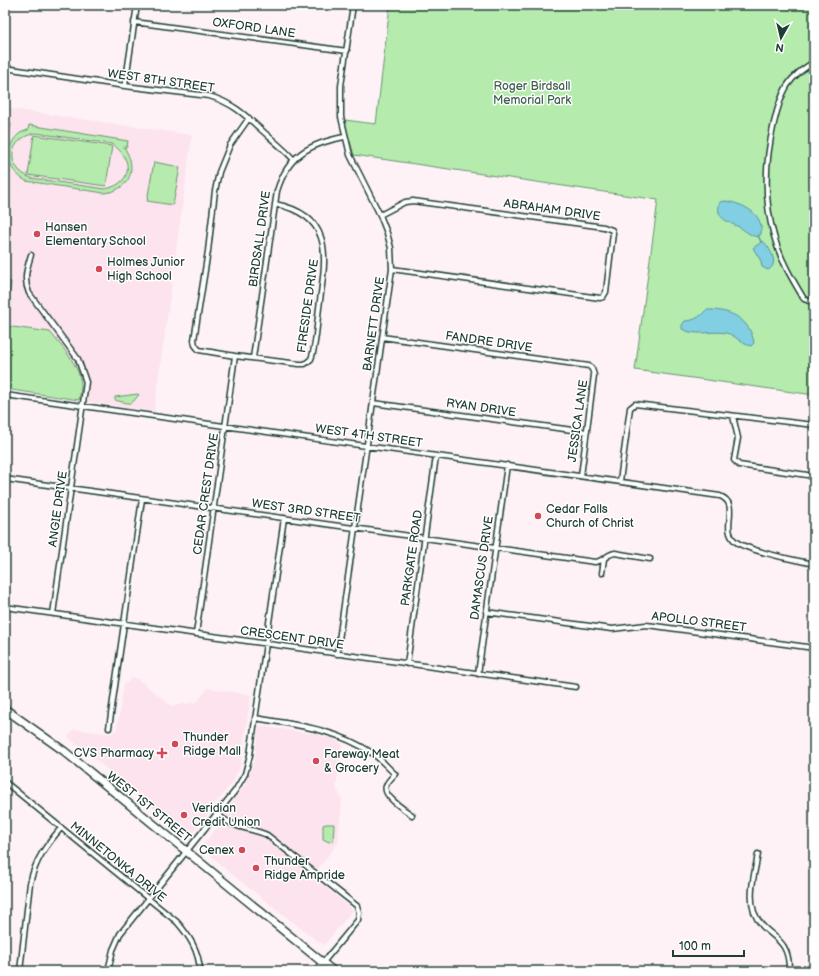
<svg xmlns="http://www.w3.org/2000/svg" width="819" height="976" font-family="'Balsamiq Sans',sans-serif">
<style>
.built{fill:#fce3ed}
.green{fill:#b5ebad;stroke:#6a9470;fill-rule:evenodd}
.water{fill:#82cee2;stroke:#5a949c}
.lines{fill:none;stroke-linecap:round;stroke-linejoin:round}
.stream{stroke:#5a949c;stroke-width:1.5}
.minor-casing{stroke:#1f3d34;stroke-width:7}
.primary-casing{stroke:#1f3d34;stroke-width:10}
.minor{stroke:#fff;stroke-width:4}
.primary{stroke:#fff;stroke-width:7}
.poi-dot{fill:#d1495b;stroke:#fff;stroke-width:1.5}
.labels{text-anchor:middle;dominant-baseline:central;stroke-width:3;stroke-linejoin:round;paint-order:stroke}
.street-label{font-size:12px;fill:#1f3d34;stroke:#fff}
.park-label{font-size:12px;fill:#3d604c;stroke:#fff}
.poi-label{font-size:12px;fill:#1f3d34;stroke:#fff;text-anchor:start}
</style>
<rect width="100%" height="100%" fill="#fef2f7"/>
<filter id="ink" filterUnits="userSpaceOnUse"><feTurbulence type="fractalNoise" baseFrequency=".025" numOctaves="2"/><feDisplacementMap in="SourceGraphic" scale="8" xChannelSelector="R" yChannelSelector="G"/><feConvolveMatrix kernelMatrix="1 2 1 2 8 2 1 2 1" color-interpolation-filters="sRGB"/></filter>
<g filter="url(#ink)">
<path class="built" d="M5,108l187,27 -38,277 -75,-12 2,-15 -31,-53 -45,-6z
M132,677l7,3 33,26 25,-4 11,-14 43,7 -11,71 -7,16 -16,20h-5l-8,10 4,2 -1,1 -14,18 -10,-2 -23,-18 -92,-76 6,-8 37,5 6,-5 7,-46h3z
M259,726l56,8 19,5 8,5 -6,43 6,13 -4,43 -26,33 41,34 -29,35 -8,-5 -96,-75v-1l-18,-18 18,-23v-4l25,-34 10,-25z"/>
<path class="green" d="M390,5h424v390l-179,-25 23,-170 -304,-45 -8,-27 -1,-8 31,4z
M5,117l6,7 -2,14h-2l-2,11z
M29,125l99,16 -1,6h-3c10,15 11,34 -8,43 -3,2 -8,2 -12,3l-78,-12c-12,-7 -21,-19 -16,-34 2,-5 5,-10 9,-13 2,-2 6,-3 9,-4zM36,133l76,11c22,15 21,40 -7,45l-74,-11c-27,-11 -23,-40 5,-45z
M34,135l78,11 -6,40 -78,-11z
M154,162l26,5 -7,38 -26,-4z
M5,281l6,1 -5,32h-1z
M5,326l45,6c12,15 29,32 31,52 0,5 -1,11 -2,16l-74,-11z
M138,394l1,1c-3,2 -4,6 -8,8 -2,1 -13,-2 -16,-3v-3z
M326,824h8l-1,17 -4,1 -6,-3v-14z"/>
<path class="water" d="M578,5h65c-9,9 -51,2 -65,0z
M726,201c17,3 38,12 35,33l-4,3c-8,-2 -11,-6 -18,-10 -11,-5 -25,-9 -19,-25z
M763,241c7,7 17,23 5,29l-6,-3 -1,-6 -8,-13z
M706,310c23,-1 44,8 48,33l-3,3c-11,-2 -15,-11 -25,-13 -14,-3 -30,4 -44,-4v-4l3,-4c10,-1 14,-3 21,-11z"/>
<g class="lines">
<path class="stream" d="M758,235l3,7"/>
<g class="minor-casing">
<path id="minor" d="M134,22l213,29
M814,62c-11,7 -20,13 -27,24 -7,12 -10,24 -13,37 -9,38 -11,75 0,113 6,23 18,43 30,63l5,2 5,-1
M5,68l120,18 84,10c25,7 38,21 57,38 9,8 19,16 28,26
M125,86l12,-81
M249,118l-19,27 -11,27 -4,19 -7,60 -14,89 1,5 4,5 36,6 64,8h6l6,-5c5,-12 6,-37 8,-51 6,-47 18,-92 -44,-104
M380,215l25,-13 8,-1 191,26 8,3 1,3 -7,59 -3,5 -3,1 -208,-29
M31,255c-4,13 -8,24 -2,38l49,66 8,23 -33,232
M382,337l207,29 3,3 2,6 -13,101
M253,358l24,-167c11,-36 32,-47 67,-54
M5,395l715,101c21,8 0,32 15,45 10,9 64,20 79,23
M373,403l214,29
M733,416l5,22 -4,22 5,5 75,11
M5,479l590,83c9,-1 12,-8 20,-9l35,6
M620,481l10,-73 5,-4 179,21
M602,573l2,-14
M5,607l571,80
M486,612l126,17 34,-4 9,1 159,22
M196,634l39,-278
M337,654l55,-385 -1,-21 -4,-15 -7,-18 -30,-60 -9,-38v-31l12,-81
M407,664l29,-208
M478,674l29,-209
M255,718c41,7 82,11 117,35 9,6 15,14 23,21 -3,3 -8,8 -9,12 -4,10 19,24 26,29
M109,728l33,-229
M5,782l172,140c13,15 22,29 23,49
M217,814c17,15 31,13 50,21l90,71 2,6 -1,8 -42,51
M758,854c-3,18 -10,40 -4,58 10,27 36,21 35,59
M20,971l10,-88c6,-24 15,-36 31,-55
M108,971l5,-21 7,-16 115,-143 10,-17 5,-19 34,-237"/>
</g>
<g class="primary-casing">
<path id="primary" d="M5,709l59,42 269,220"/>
</g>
<use href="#minor" class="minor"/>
<use href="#primary" class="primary"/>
</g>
</g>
<g class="poi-dot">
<circle cx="37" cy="234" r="4"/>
<circle cx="99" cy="269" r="4"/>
<circle cx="538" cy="516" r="4"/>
<circle cx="175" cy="744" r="4"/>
<path d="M160 747h4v4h4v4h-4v4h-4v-4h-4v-4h4z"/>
<circle cx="316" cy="761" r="4"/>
<circle cx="184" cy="815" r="4"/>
<circle cx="242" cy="850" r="4"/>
<circle cx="256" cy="868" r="4"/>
</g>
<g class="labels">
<g class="street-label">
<text transform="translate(254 28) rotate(8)">OXFORD LANE</text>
<text transform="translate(161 81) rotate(8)">WEST 8TH STREET</text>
<text transform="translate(552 210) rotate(8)">ABRAHAM DRIVE</text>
<text transform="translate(260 239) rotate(-82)">BIRDSALL DRIVE</text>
<text transform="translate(308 306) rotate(-82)">FIRESIDE DRIVE</text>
<text transform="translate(374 324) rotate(-82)">BARNETT DRIVE</text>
<text transform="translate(489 342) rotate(8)">FANDRE DRIVE</text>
<text transform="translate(481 408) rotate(8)">RYAN DRIVE</text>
<text transform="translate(578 421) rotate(-82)">JESSICA LANE</text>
<text transform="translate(369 436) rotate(8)">WEST 4TH STREET</text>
<text transform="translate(206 494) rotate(-82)">CEDAR CREST DRIVE</text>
<text transform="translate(58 509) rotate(-82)">ANGIE DRIVE</text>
<text transform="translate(306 511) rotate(8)">WEST 3RD STREET</text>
<text transform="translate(412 558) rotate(-82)">PARKGATE ROAD</text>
<text transform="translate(482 568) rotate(-82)">DAMASCUS DRIVE</text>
<text transform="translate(699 622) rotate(7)">APOLLO STREET</text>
<text transform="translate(292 638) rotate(8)">CRESCENT DRIVE</text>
<text transform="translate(149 807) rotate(39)">WEST 1ST STREET</text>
<text transform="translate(118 862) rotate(39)">MINNETONKA DRIVE</text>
</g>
<g class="park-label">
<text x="532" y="86">Roger Birdsall<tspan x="532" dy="14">Memorial Park</tspan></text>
</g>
<g class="poi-label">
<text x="45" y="227">Hansen<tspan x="45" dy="14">Elementary School</tspan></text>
<text x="107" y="262">Holmes Junior<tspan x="107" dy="14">High School</tspan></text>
<text x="546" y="509">Cedar Falls<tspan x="546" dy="14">Church of Christ</tspan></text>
<text x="183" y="737">Thunder<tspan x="183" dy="14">Ridge Mall</tspan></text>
<text x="154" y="753" text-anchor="end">CVS Pharmacy</text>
<text x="324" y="754">Fareway Meat<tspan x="324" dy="14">&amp; Grocery</tspan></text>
<text x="192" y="808">Veridian<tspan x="192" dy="14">Credit Union</tspan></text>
<text x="234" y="850" text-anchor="end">Cenex</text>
<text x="264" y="861">Thunder<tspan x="264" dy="14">Ridge Ampride</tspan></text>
</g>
</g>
<rect width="819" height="976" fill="none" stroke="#fff" stroke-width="20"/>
<rect x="10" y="10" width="799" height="956" fill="none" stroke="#1f3d34" stroke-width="1.5" filter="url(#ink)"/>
<g transform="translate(781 38) rotate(188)" stroke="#ffffff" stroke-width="3" paint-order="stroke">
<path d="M0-3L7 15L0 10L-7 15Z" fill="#1f3d34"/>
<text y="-6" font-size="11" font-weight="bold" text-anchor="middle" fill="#1f3d34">N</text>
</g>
<path d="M673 950v6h71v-6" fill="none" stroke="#1f3d34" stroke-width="2"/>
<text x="679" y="950" font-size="12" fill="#1f3d34" stroke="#ffffff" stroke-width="3" paint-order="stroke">100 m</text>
</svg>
